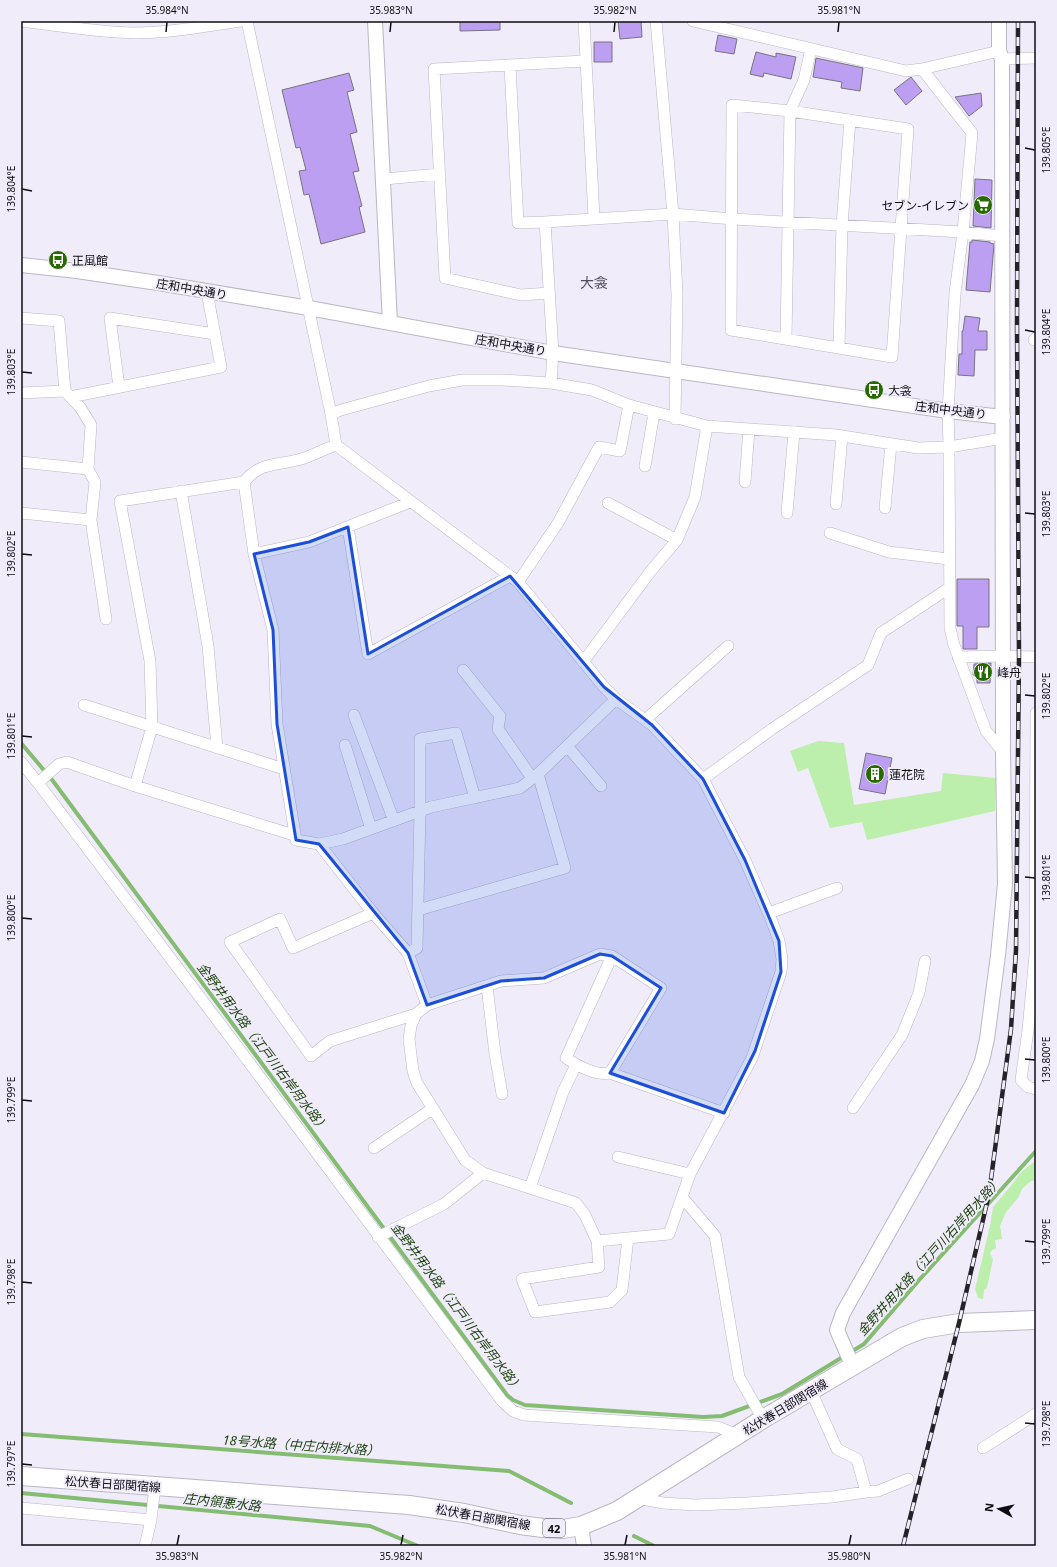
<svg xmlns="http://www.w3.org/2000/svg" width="1057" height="1567" font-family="'Noto Sans','Noto Sans JP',sans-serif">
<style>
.green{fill:#bcefac}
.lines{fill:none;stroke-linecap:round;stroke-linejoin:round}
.stream{stroke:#84bc72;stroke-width:4}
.building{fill:#bd9ff1;stroke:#777380}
.minor-casing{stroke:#bbb6c4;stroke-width:12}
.tertiary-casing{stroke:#bbb6c4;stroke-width:16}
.primary-casing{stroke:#bbb6c4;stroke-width:20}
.minor{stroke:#fff;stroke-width:11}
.tertiary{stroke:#fff;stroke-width:14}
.primary{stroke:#fff;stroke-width:18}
.rail-casing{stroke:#252228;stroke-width:4.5}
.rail{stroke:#f0ecfa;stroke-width:3;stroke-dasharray:9;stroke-linecap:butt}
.marked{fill:#1d4ed8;fill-opacity:0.2;stroke:#1d4ed8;stroke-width:3;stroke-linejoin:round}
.ticks{fill:none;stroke:#0e0c11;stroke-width:1.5}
.labels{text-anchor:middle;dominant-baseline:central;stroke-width:4;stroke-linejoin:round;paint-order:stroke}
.shield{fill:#f0ecfa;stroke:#524f57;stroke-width:1}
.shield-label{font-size:11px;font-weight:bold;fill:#0e0c11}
.poi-label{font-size:12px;fill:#0e0c11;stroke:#f0ecfa;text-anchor:start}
.street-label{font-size:12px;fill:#0e0c11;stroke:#f0ecfa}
.water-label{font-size:13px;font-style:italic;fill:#204512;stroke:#f0ecfa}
.quarter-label{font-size:14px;fill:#524e5a;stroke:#f0ecfa}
.neatline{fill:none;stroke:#0e0c11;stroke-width:1.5}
.ticks-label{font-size:10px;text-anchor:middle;fill:#0e0c11}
</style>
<rect width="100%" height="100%" fill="#f0ecfa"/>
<path class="green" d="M818,741l26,2 10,62 87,-14 2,-18 53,5 -1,33 -128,29 -5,-18 -32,6 -22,-60 -10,4 -8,-21z
M1036,1160v20l-5,1 -9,8 -4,9 -12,14 -6,14 2,13 -7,1 1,8 -5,3 -1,3 3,5 -6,29 -3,2 -1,9 -5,-1 -3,-9 15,-63 3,-19 22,-26 4,-7z"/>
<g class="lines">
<path class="stream" d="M21,743l32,38 454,614 6,5 12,5 178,12 19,-1 60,-22 82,-50 56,-65 116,-128
M21,1434l488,37 62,32
M21,1493l349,33 48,20
M634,1536l20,10"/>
</g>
<path class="building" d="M460,21h40v9l-40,1z
M618,21h23l1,16 -22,2z
M718,35l19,4 -3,15 -19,-3z
M594,42h18v20h-18z
M756,52l20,5v-4l20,4 -5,22 -27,-6 -1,4 -13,-3z
M816,58l47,10 -3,23 -19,-3 1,-6 -29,-5z
M349,73l5,17 -7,2 10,40 -7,2 9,37 -6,1 9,34 -3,1 6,25 -44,12 -12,-50 -5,1 -5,-24 7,-1 -6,-23 -4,1 -14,-58z
M911,77l11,14 -16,14 -12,-15z
M981,93l1,13 -13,10 -14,-19z
M975,179l17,1 -1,48 -18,-2z
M972,240l18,2v1l4,1 -4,48 -24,-2 4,-48h2z
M965,316l15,2 -2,13h9v19h-12l-1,26 -16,-1 1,-21h3v-23h1z
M957,579h32v48h-12v22h-14v-23h-6z
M991,663l-1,20h-13v-7l-4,-1 1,-11z
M866,753l26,5 -7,36 -26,-5z"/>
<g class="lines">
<g class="minor-casing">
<path id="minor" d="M21,21c38,5 76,11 113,12 36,0 72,-7 107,-12
M247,21l84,393 5,31 182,137 86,105 12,12 36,26 51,54 42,81 26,59 8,22 3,18 -1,13 -29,86 -62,116 -21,60 -72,7 -12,-26 -9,-12 -93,-30 -18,-13 -48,-77 -4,-12 -4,-32 2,-13 5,-12 11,-9 74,-24 43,-3 56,-24 12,2 49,32 -51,85
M584,21l10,197
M656,21l17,193 4,80 -2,125
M693,21l213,50 16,-2 77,-18
M1002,59l34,-1
M510,66l8,157 27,-1
M922,69l50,64 -9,99 -8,61 -7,118 1,36 1,181 4,17 32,86 17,21
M732,105l58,6 118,18 -16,228 -161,-27z
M384,179l56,-5
M549,293l-28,2 -76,-17 -11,-209 151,-8
M21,318l38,3 6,70 15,16 11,18 -3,44 -67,-7
M786,339l4,-228 14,-31 7,-31
M1034,340l2,-2
M839,348l3,-123 8,-105
M551,383l2,-30 -8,-131 128,-8 60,5 230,13 39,4
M119,387l-9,-69 105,16
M21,393l44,-2
M70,397l151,-30 -14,-75
M331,414l10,-4 88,-24 33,-6h41l48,3 41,7 37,15 78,21 129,9 82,13 31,-1 54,-9
M645,466l9,-53
M244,482l10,72 19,76 4,94 19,116 23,4 24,-5 88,-32 89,-19 18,-14 78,-75
M745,482l4,-53
M181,491l27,155 9,102
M608,503l69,37
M836,504l6,-68
M885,508l6,-64
M21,513l70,7 4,-38 -7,-13
M787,513l7,-81
M91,520l15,99
M348,527l20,127 142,-78
M830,533l59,19 60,7
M254,554l55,-12 101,-40
M518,582l40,-59 41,-76 21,4 9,-46
M958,657l45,-1 33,1
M583,662l67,-90 27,-32 18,-43 12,-71
M463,670l37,46 -2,13 34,49
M84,705l200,64
M1036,713l-1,242 -7,75 -7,50 7,7 8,2
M354,715l40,106
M645,720l83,-74
M345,745l26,84
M567,746l34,40
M21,762l17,21 192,254 272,364 11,10 11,4 194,12 20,8
M703,779l69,-50 96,-64 13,-32 68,-45
M38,783l21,-19 8,-2 68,24 159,49
M135,786l17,-59 -2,-66 -30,-160 124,-19c17,-21 33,-16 57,-23 11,-3 23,-10 35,-14
M319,844l54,69 35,40 19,52
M418,910l147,-42 -27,-94
M373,913l-80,35 -13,-29 -50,23 81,114 19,-15 86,-27
M769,913l68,-25
M408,953l9,-5 3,-137v-72l36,-6 19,65
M612,956l-46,102c12,8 30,18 44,15l114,40
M487,986l8,68 7,40
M853,1108l49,-73 17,-42 6,-32
M374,1148l58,-39
M618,1157l72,17
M530,1188l33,-96 13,-27
M682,1197l33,39 24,141 24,42
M378,1237l66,-33 39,-31
M597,1241l2,26 -77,12 13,33 75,-10 12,-12 6,-52
M811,1391l26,58 20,10 9,33
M983,1448l53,-34
M637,1498l26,5 32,2 52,-2 85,-6 34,-5 12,-1 30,-12
M21,1508l130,12
M145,1546l6,-26 4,-33"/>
</g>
<g class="tertiary-casing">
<path id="tertiary" d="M375,21l15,302
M21,265l56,6 81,12 151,25 244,45 395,58 55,6
M853,1367l-16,-37 6,-17 129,-228 10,-24 5,-22 11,-84 7,-71 -2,-132 -1,-693 -3,-8v-30
M581,1526l3,20"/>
</g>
<g class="primary-casing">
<path id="primary" d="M21,1476l388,29 55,8 56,12 23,3 20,1 18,-3 36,-15 146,-92 139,-82 21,-8 36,-6 77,-3"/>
</g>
<use href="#minor" class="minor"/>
<use href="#tertiary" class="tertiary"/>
<use href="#primary" class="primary"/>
<g class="rail-casing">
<path id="rail" d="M903,1546l56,-223 30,-129 22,-165 5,-79 3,-294 -2,-330 1,-305"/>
</g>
<use href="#rail" class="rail"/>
</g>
<path class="marked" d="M348,527l20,127 142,-78 94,111 48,38 51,54 42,81 34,81 2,31 -26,79 -31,62 -114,-40 51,-85 -49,-32 -12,-2 -56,24 -43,3 -74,24 -19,-52 -89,-109 -23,-4 -19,-116 -4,-94 -19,-76 55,-12z"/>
<path class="ticks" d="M166,32l1,-10M390,32l1,-10M614,32l1,-10M838,32l1,-10M1025,148l10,2M22,189l10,2M1025,330l10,2M22,372l10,1M1025,513l10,1M22,554l10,1M1025,695l10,1M22,736l10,1M1025,877l10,1M22,918l10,1M1025,1059l10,1M22,1100l10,1M1025,1241l10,1M22,1282l10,1M1025,1423l10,1M22,1464l10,1M177,1545l2,-10M401,1545l2,-10M625,1545l2,-10M849,1545l2,-10"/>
<defs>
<g id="supermarket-disc" transform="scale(1)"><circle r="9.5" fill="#276a00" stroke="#f0ecfa"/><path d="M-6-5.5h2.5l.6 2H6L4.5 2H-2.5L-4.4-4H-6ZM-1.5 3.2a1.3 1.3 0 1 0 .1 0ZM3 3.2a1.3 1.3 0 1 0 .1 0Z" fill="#fff"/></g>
<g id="bus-disc" transform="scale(1)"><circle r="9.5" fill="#276a00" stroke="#f0ecfa"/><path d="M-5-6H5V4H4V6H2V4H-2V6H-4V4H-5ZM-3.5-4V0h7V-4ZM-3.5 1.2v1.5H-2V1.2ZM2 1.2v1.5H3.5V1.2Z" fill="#fff"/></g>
<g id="restaurant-disc" transform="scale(1)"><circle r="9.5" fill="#276a00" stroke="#f0ecfa"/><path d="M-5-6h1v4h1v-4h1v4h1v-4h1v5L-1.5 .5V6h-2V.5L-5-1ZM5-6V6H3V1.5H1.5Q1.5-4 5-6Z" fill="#fff"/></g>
<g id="building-disc" transform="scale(1)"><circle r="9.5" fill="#276a00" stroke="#f0ecfa"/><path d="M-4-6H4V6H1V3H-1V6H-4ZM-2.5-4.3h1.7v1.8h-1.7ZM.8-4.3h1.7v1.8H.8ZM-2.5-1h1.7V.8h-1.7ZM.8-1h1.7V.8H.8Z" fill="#fff"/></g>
</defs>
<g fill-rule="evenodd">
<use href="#supermarket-disc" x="983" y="205"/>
<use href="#bus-disc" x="58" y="260"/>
<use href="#bus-disc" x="874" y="390"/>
<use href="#restaurant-disc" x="983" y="672"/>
<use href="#building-disc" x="875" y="774"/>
</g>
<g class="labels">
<rect class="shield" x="543" y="1519" width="22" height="18" rx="3"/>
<g class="shield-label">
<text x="554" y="1528">42</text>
</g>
<g class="poi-label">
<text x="969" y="205" text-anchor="end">セブン-イレブン</text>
<text x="72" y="260">正風館</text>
<text x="888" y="390">大衾</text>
<text x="997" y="672">峰舟</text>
<text x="889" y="774">蓮花院</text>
</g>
<g class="street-label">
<text transform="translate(192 289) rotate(10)">庄和中央通り</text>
<text transform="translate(511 345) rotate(10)">庄和中央通り</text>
<text transform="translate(951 410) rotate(7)">庄和中央通り</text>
<text transform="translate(785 1407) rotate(-31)">松伏春日部関宿線</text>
<text transform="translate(113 1484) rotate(4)">松伏春日部関宿線</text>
<text transform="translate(483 1517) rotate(10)">松伏春日部関宿線</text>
</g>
<g class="water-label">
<text transform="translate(263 1047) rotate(53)">金野井用水路（江戸川右岸用水路）</text>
<text transform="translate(929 1256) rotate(-48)">金野井用水路（江戸川右岸用水路）</text>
<text transform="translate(457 1307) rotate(53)">金野井用水路（江戸川右岸用水路）</text>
<text transform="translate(301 1445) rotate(4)">18号水路（中庄内排水路）</text>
<text transform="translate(222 1502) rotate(6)">庄内領悪水路</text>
</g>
<g class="quarter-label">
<text x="594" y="282">大衾</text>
</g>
</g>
<rect width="1057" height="1567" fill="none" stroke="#f0ecfa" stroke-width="44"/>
<g transform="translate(999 1509) rotate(278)" stroke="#f0ecfa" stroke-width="3" paint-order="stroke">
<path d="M0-3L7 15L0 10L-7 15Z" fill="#0e0c11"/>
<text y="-6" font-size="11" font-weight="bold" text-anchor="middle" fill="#0e0c11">N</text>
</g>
<rect x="22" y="22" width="1013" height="1523" class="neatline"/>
<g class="ticks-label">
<text x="167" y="14">35.984°N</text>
<text x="391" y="14">35.983°N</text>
<text x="615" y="14">35.982°N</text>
<text x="839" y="14">35.981°N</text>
<text transform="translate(1046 150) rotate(-90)" y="4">139.805°E</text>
<text transform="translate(11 189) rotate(-90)" y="4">139.804°E</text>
<text transform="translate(1046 332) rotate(-90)" y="4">139.804°E</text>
<text transform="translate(11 372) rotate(-90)" y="4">139.803°E</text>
<text transform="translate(1046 514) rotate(-90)" y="4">139.803°E</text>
<text transform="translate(11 554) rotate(-90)" y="4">139.802°E</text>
<text transform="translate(1046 696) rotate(-90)" y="4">139.802°E</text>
<text transform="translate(11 736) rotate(-90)" y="4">139.801°E</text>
<text transform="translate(1046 878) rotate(-90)" y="4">139.801°E</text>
<text transform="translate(11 918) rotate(-90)" y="4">139.800°E</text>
<text transform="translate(1046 1060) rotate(-90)" y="4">139.800°E</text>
<text transform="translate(11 1100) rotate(-90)" y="4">139.799°E</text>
<text transform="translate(1046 1242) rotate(-90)" y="4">139.799°E</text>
<text transform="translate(11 1282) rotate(-90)" y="4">139.798°E</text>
<text transform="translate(1046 1424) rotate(-90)" y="4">139.798°E</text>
<text transform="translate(11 1464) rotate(-90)" y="4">139.797°E</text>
<text x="177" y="1560">35.983°N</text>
<text x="401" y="1560">35.982°N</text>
<text x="625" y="1560">35.981°N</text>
<text x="849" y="1560">35.980°N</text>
</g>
</svg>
